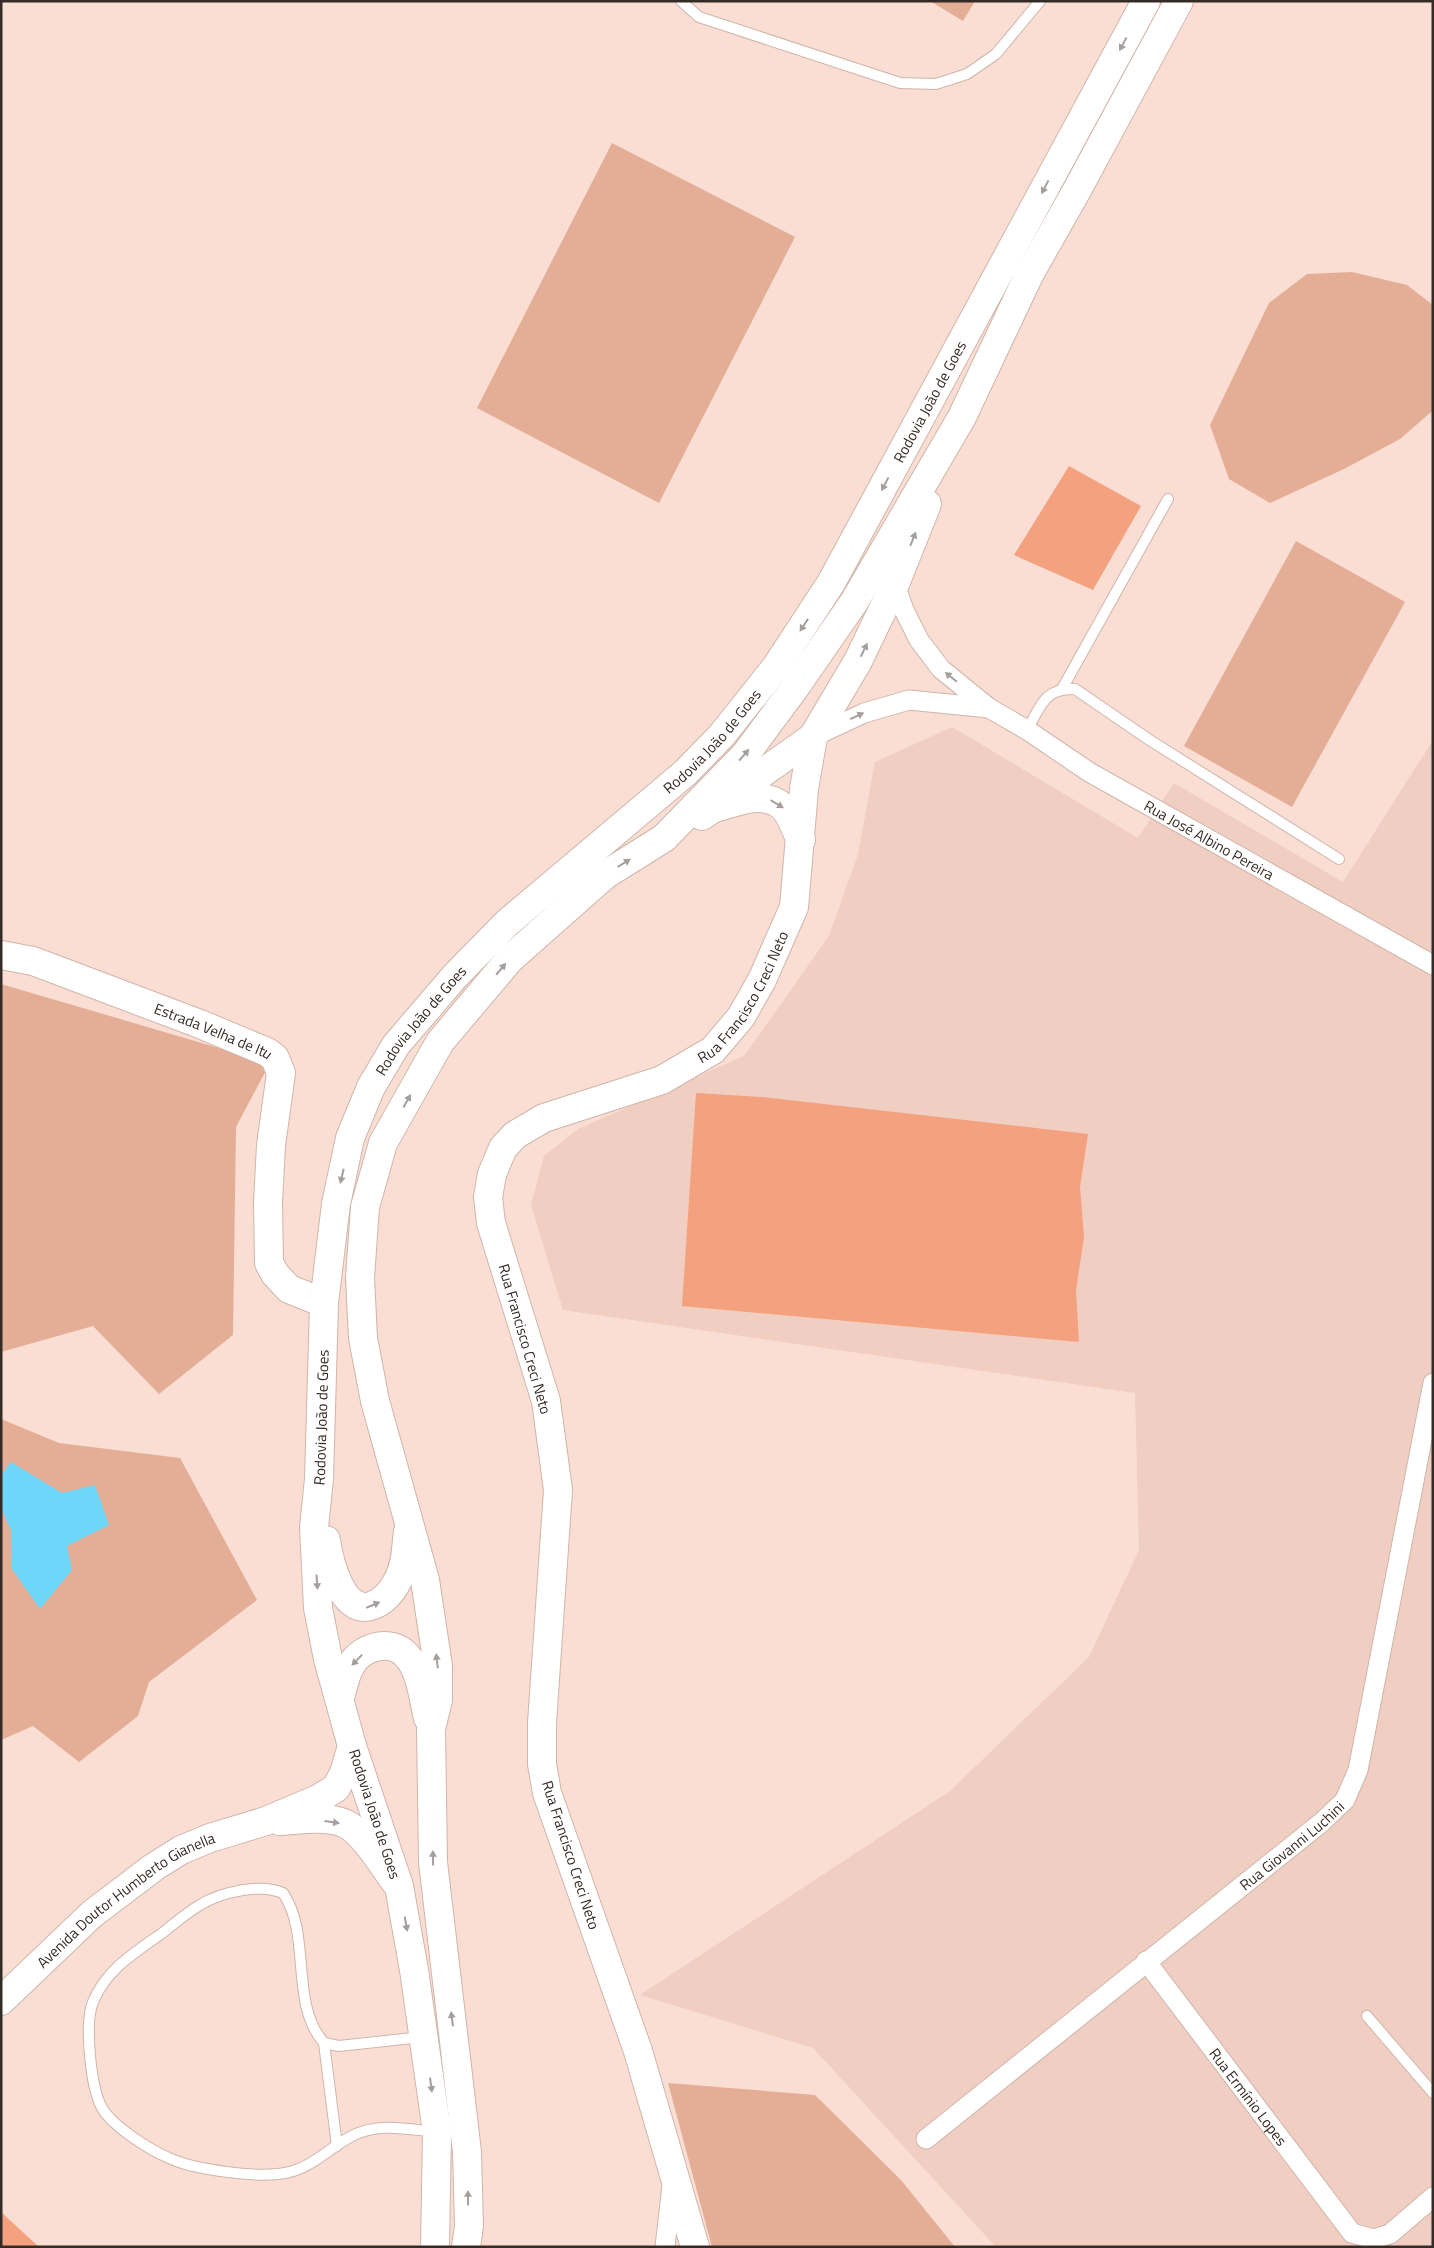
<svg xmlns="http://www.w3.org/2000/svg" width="1434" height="2248" font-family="'Titillium Web',sans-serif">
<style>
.built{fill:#f0cec1}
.green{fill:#e3ad96}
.water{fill:#6ed6f9}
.building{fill:#f3a17f}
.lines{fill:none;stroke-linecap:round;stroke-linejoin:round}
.lane-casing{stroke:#cfb5aa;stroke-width:12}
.street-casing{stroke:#cfb5aa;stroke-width:21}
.secondary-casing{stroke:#cfb5aa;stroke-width:30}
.highway-casing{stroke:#cfb5aa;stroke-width:30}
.lane{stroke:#fff;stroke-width:10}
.street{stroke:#fff;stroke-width:19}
.secondary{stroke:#fff;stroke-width:28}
.highway{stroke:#fff;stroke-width:28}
.oneway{fill:#a49f9d}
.labels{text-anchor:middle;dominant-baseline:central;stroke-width:4.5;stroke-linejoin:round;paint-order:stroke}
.street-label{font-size:15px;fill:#342a26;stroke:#fff}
</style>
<rect width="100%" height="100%" fill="#faded3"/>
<path class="built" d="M952,727l186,111 36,-55 169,99 90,-142v1507h-437l-183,-199 -173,-53 310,-204 139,-134 50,-107 -4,-157 -572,-83 -32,-105 13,-49 34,-27 166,-73 85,-120 29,-82 17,-92z"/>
<path class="green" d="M930,1h45l-12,20z
M612,143l183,94 -136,266 -182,-95z
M1352,272l55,13 26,20v108l-2,-1 -31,27 -56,30 -74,34 -41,-24 -19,-54 59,-122 38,-29z
M1296,541l109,61 -113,205 -108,-61z
M1,984l269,79 -34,64 -3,208 -74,59 -66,-68 -92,26z
M1,1419l58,24 121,15 77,142 -108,82 -11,34 -59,46 -46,-36 -32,14z
M668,2083l147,12 86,85 54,67h-243z"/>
<path class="water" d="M11,1462l51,31 33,-8 14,40 -42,21 5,24 -32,39 -28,-40 -1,-39 -10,-22v-33z"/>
<path class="building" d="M1069,466l72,40 -48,84 -79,-35z
M696,1093l65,4 327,37 -8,53 4,50 -8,53 3,52 -397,-36z
M1,2212l38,35h-38z"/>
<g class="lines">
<g class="lane-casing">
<path id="lane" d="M681,1l18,16 201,66 36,1 31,-10 29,-20 44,-53
M1062,689l106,-190
M1027,730c14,-24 17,-42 48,-41l73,50 191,120
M1367,2016l66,77
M324,2043l15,3 83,-9
M337,2146l-13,-103c-35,-40 -12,-108 -41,-150 -22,-10 -62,-1 -83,12 -14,8 -26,19 -39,29 -27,19 -55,36 -68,68 -9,21 -2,84 8,104 9,19 49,44 68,52 26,12 88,20 116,15 25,-4 43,-24 65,-36 27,-15 56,-8 85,-5"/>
</g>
<g class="street-casing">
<g id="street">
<path id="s1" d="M895,584l9,26 15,30 22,29 48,39 38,22 62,42 344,193"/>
<path d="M813,737l51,-24 45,-13 80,8"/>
<path id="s2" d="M1146,1961l206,272 21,6 17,-5 43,-37"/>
<path id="s3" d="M926,2139l396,-317 23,-22 13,-30 75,-387"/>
<path d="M665,2247l7,-62"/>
</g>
</g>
<g class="secondary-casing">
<g id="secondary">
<path d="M715,808c22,-6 50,-19 69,0 7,7 12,23 17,32"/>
<path id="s4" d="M1,955l32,6 167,63 67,28 8,6 6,15 -10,72 -3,57 1,61 6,11 14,15 35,14"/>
<path d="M280,1821c20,-1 47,-6 66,3 18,9 37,42 50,59"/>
<path id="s5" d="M1,2001l91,-87 62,-47 27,-17 29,-12 56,-17 52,-22 18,-11 8,-15 8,-27"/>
<path id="s6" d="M695,2247l-57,-196 -91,-258 -5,-29v-41l16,-233 -12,-89 -55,-178 -3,-26 4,-23 11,-26 12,-13 29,-17 118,-38 51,-30 28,-33 21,-37 32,-73 10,-118 9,-52"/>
</g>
</g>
<g class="highway-casing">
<g id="highway">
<path d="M702,816l111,-79 45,-76 37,-77 32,-80"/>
<path d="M326,1540c3,21 16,75 45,66 12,-4 21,-14 27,-26 8,-15 8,-33 10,-49"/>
<path d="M340,1698c3,-11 5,-23 11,-33 11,-19 41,-27 56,-9 14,15 16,42 21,62"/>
<path id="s7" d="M435,2247l2,-115 -23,-162 -15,-84 -47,-140 -24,-87 -10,-51 -4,-81 5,-48 5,-176 12,-99 14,-66 21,-51 25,-42 59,-69 52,-53 178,-150 37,-38 54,-68 55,-84 315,-582"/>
<path d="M466,2247l3,-21 -2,-74 -34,-290 -2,-133 7,-29v-34l-13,-86 -50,-179 -12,-63 -3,-60 5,-71 18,-64 57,-101 70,-83 95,-84 59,-37 81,-83 49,-66 60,-87 108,-185 67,-142 48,-85 102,-189"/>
</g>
</g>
<use href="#lane" class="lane"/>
<use href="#street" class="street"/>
<use href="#secondary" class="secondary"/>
<use href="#highway" class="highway"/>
</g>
<defs><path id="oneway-solid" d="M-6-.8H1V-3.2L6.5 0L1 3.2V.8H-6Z" transform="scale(1.25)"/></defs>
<g class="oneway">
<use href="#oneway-solid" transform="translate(1123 44) rotate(118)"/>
<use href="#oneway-solid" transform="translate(1045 187) rotate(118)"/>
<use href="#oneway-solid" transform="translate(885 484) rotate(118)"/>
<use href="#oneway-solid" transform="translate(913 539) rotate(-68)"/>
<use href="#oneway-solid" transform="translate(804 625) rotate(123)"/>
<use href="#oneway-solid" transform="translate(864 650) rotate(-64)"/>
<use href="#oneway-solid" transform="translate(951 677) rotate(-141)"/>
<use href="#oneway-solid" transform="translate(857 716) rotate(-25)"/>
<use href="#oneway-solid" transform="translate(744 755) rotate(-49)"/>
<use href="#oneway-solid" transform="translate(777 804) rotate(31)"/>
<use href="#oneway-solid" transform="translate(624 863) rotate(-32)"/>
<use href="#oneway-solid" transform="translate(501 969) rotate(-50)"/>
<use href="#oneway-solid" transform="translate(407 1101) rotate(-61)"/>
<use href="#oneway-solid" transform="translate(342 1176) rotate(103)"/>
<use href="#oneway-solid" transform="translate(317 1582) rotate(86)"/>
<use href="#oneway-solid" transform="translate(373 1605) rotate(-23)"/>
<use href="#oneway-solid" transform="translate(357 1660) rotate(134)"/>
<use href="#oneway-solid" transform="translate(437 1661) rotate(-97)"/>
<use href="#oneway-solid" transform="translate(332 1822) rotate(8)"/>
<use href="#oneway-solid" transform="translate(433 1858) rotate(-91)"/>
<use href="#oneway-solid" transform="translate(406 1924) rotate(80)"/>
<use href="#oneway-solid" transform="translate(452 2019) rotate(-98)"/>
<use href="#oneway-solid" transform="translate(431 2085) rotate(82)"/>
<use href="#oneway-solid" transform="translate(468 2198) rotate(-91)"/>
</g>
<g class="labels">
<g class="street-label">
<text stroke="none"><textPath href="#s7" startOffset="2075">Rodovia João de Goes</textPath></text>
<text stroke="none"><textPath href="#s7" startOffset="1670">Rodovia João de Goes</textPath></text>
<text stroke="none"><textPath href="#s1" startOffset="416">Rua José Albino Pereira</textPath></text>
<text stroke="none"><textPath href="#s6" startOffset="1431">Rua Francisco Creci Neto</textPath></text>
<text stroke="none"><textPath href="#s7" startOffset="1265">Rodovia João de Goes</textPath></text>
<text stroke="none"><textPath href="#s4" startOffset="226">Estrada Velha de Itu</textPath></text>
<text transform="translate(525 1339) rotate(74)">Rua Francisco Creci Neto</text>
<text stroke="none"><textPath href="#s7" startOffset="845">Rodovia João de Goes</textPath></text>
<text transform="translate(375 1814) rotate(72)">Rodovia João de Goes</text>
<text stroke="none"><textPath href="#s3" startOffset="469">Rua Giovanni Luchini</textPath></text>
<text transform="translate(571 1855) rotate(72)">Rua Francisco Creci Neto</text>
<text stroke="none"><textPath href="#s5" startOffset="162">Avenida Doutor Humberto Gianella</textPath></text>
<text stroke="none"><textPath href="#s2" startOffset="170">Rua Ermínio Lopes</textPath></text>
</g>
</g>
<rect width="1434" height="2248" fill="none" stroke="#342a26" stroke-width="5"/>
</svg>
